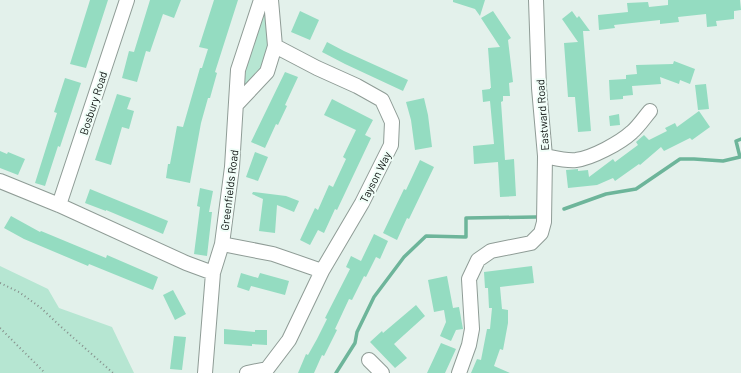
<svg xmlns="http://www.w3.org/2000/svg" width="741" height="373" font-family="Barlow,sans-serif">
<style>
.green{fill:#b6e6d2}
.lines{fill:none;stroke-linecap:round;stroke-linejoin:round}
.stream{stroke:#6db59a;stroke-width:3.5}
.building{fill:#94dcc1}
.minor-casing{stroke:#8f9c96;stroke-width:16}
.path{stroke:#858f8b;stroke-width:2;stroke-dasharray:1 3;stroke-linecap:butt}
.minor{stroke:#fff;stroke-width:14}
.labels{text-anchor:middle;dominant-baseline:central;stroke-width:4;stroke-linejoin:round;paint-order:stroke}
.street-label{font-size:11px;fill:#0b100e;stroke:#f0fef8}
</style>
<rect width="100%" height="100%" fill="#e3f1eb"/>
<path class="green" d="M266,7c2,20 8,45 -4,62 -4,6 -10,12 -15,17l-3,-3 6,-35z
M0,266l48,23 11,19 53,19 22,46h-134z"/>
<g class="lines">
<path class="stream" d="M564,209l42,-15 30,-5 44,-30h14l29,2 17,-4 -4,-16 5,-2
M336,373l19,-30 2,-11 17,-35 30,-40 22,-21 40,1v-19l70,-1"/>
</g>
<path class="building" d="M90,0h18l-22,68 -16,-4z
M150,0h31l-7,18 -11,-4 -13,38 -4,-1 -9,31 -15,-4 7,-27 5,1z
M214,0h24l-23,72 2,1 -7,25h-2l-7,25 -11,60 -24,-5 2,-14h2l7,-38 6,1 17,-59h2l6,-19 -9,-2z
M453,0h32l-5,16 -5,-7 -22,-7z
M668,0h72l1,10 -7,1v8l-18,2 1,5 -10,1 -1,-13 -28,3 1,5 -19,2v-4l-28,3 -18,2 1,3 -16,2 -1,-15 30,-3 -1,-9 21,-1 1,5 19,-2z
M300,11l19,9 -9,20 -19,-8z
M493,11l18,27 -3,2 5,42 -4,1 1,13h-7v5l-2,1 4,58 9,-1 2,37 -16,1 -2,-35 -24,2 -1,-18 21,-2 -4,-43 -7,1 -1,-12 8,-1v-1h1l-3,-40 12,-1 -19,-29z
M572,11l5,7 2,-2 11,15h-7l8,100 -13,1 -3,-35h-7l-4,-54 14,-1 -16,-23z
M327,42l17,9 64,29 -5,11 -58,-27 -23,-12z
M674,61l21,8 -5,15 -10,-4 -1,4 -19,-7 1,7 -29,2 1,9 -10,1v3l-13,1 -1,-20 17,-1v-4l11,-1 -1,-9 37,-1z
M285,72l13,5 -13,28 2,1 -9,19 -2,-1 -11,24 -14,-6z
M65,78l16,5 -21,64 -2,-1 -13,40 -10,-3 22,-70 -3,-1z
M706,84l3,25 -11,1 -3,-25z
M117,94l14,4 -4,11 7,2 -5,18 -7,-2 -11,38 -16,-5z
M424,98l4,17 4,32 -17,3 -4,-30 -5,-18z
M332,99l41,21 -8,15 6,3 -34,72 -2,-1 -11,24 -6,-3 -8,15 -10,-5 15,-32 3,2 11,-25 4,2 13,-28 -3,-2 13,-27 -32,-15z
M699,111l11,16 -18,13 -2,-2 -26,13 -3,-4 -21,18 -1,-1 -24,17 -2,-3 -16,7 -29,3 -2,-18 12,-1v2l10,-1 1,7 24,-18 2,3 23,-17 -2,-3 8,-7 5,5 18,-9 -2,-3 10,-5 2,4z
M619,114l1,11 -10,1 -1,-10z
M0,151l7,3 1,-2 17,7 -7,16 -18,-7z
M255,152l13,5 -10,24 -12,-4z
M420,160l14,7 -25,52 -2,-1 -10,22 -14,-7 21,-44 2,1z
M200,188l13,3 -4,21h3l-5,44 -13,-2 6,-47 -3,-1z
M90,189l78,32 -5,13 -57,-24v1l-21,-8z
M253,192l33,4 13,5 -5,11 -17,-7 -2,28 -16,-2 4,-32 -11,-5z
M11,216l29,16 1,-1 65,27 1,-3 51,22 -5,13 -64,-26 -1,2 -64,-27 -20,-11z
M374,234l14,7 -8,18 -4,-2 -10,20 -2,-1 -12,24 -3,-1 -14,30 2,1 -13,26 -2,-1 -8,18h-16l8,-19 2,1 9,-16 10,-20 -2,-1 25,-49 -4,-2 5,-11 10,5z
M532,266l2,17 -34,4 2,22 6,1v13l-5,27 -3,-1 -6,17 16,7h-39l6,-14 4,1 6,-31h3l2,-21h-3l-1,-20h-3l-1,-16z
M241,273l17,5 2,-5 29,8 -4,14 -34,-9 -2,5 -12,-4z
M447,276l6,32 6,-1 4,22 -7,1 -5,11 -11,-5 6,-14 -2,-12 -10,2 -6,-32z
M173,290l13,24 -11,6 -12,-25z
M416,305l9,11 -31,28 13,14 -12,10 -25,-26 12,-11 1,2z
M224,329l31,3v-2h12v15l-15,-1v2l-28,-2z
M174,336l12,1 -4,33 -12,-1z
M441,343l15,6 -11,24h-18z"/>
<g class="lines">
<g class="minor-casing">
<path id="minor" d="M536,0l3,88 6,68c10,2 21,5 31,4 16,-2 44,-17 56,-28 7,-6 12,-14 18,-21
M275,46l42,22 40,18 25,14 10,22 -1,23 -29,58 -40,68
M236,105l31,-33 8,-26 -4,-46
M0,181l59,24 127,58 27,10 9,-29 10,-77 6,-97 23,-70
M59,205l68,-205
M222,244l51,10 49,17 -33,69 -22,29 -20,4
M369,360l13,13
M205,373l8,-100
M459,373l10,-28 3,-16 -3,-50 9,-19 13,-9 40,-8 10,-10 3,-11 1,-66"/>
</g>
<path class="path" d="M0,283l19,9 22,16 18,17 54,48
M0,328l45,45"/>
<use href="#minor" class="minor"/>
</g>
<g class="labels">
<g class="street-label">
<text transform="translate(93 103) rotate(-72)">Bosbury Road</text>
<text transform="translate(542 115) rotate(-94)">Eastward Road</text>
<text transform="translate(375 177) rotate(-63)">Tayson Way</text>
<text transform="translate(229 190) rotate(-83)">Greenfields Road</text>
</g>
</g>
</svg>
